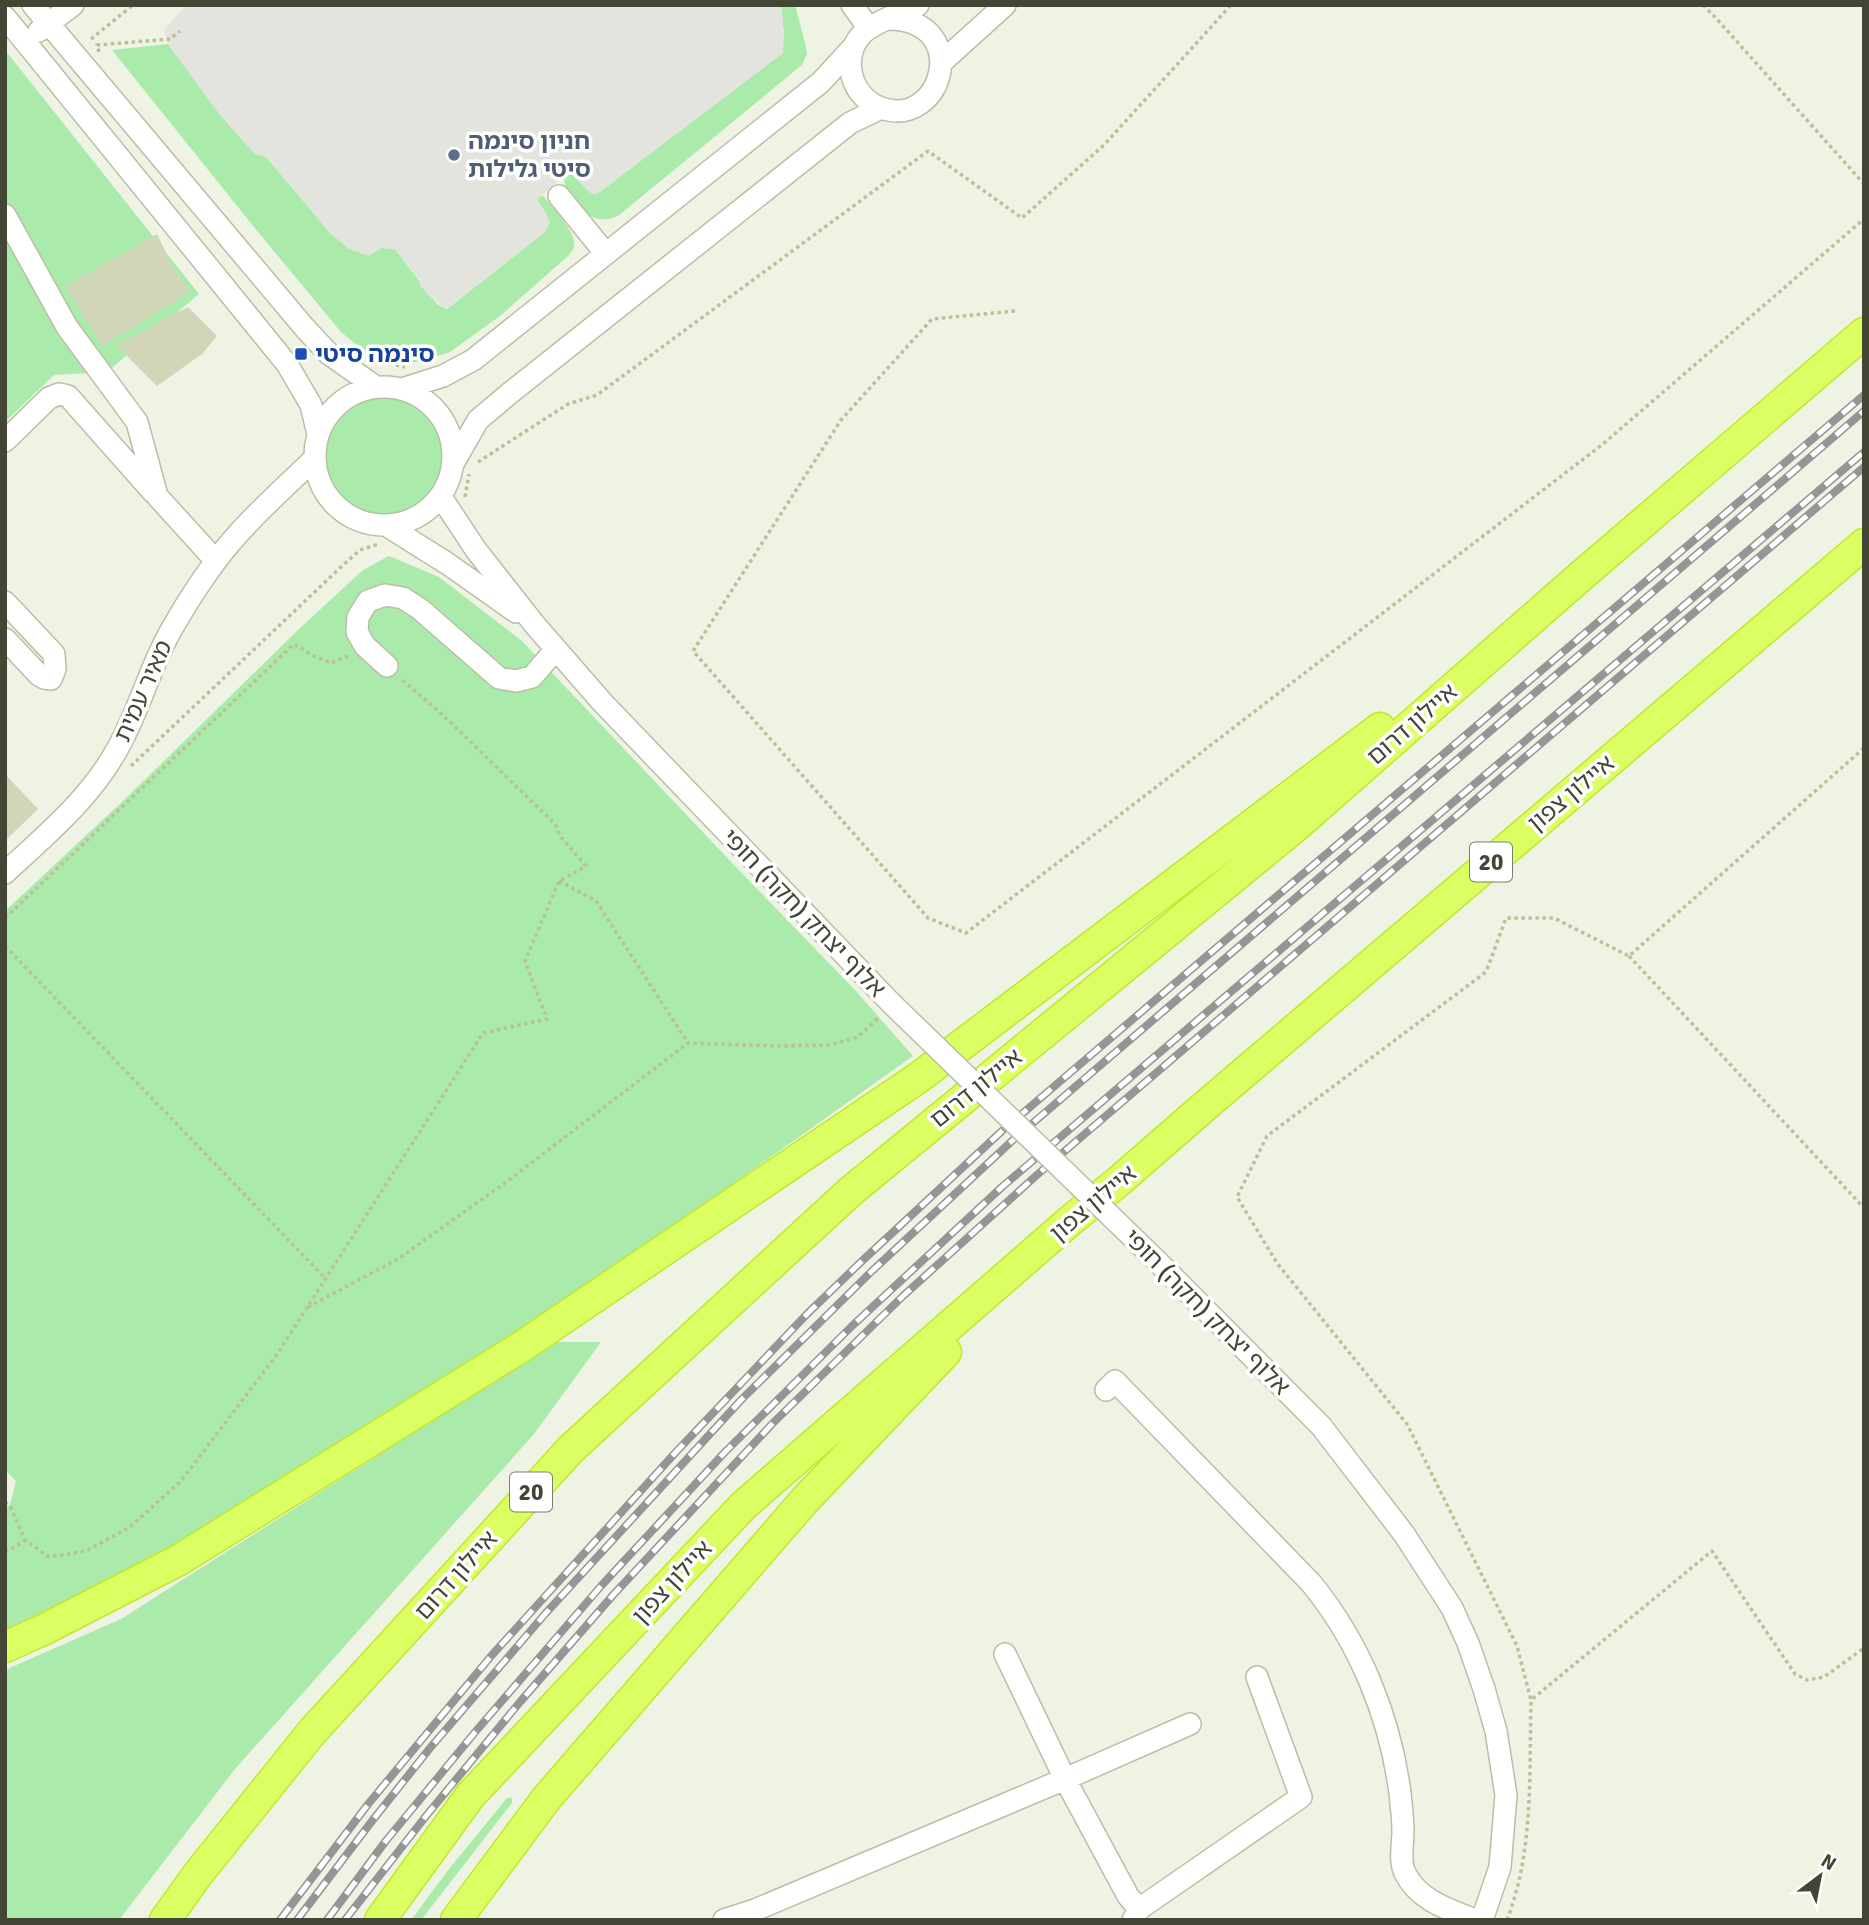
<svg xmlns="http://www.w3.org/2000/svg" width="1869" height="1925" font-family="Signika,'Noto Sans Hebrew',sans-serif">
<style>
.green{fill:#aaeaab}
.parking{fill:#e2e4dd}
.building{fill:#d1d6b9}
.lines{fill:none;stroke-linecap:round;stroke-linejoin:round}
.minor-casing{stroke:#b9bfa6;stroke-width:24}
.highway-casing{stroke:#c2e72b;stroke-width:33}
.path{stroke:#b9c297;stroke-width:3.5;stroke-dasharray:3.5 3.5;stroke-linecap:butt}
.minor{stroke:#fff;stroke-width:21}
.highway{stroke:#dbff63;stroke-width:30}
.rail-casing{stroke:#959595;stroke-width:8}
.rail{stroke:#fff;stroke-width:5;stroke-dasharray:16;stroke-linecap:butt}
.minor-bridge-casing{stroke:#b9bfa6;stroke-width:24;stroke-linecap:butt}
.minor-bridge{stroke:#fff;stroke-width:21}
.service-dot{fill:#5c6f8a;stroke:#fff;stroke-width:2.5}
.transit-dot{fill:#1a4fb4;stroke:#fff;stroke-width:2.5}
.labels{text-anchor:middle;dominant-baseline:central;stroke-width:7;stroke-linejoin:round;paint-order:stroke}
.shield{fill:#fff;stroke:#7b7e71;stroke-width:2}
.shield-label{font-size:23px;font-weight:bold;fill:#434634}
.service-label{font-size:24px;font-weight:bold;fill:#4e5e75;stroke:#fff;text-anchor:start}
.transit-label{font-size:24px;font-weight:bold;fill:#164399;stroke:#fff;text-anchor:start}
.street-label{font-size:24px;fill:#434634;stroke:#fff}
</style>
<rect width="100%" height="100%" fill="#eff3e4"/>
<path class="green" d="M781,5h14l10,38 2,11 -5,11 -184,151c-28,12 -37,-10 -52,-29l-2,-6 1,-6 5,-4 17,19 6,4 8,-3 181,-138 2,-17z
M168,44l53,72 33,37 13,5 64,76 51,14 13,1 42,55 10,5 98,-77 2,-17 -10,-15 4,-4h2c9,11 34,37 31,50 0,3 -4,8 -6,10l-68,60 -50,36 -31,10h-22l-18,-3 -16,-9 -22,-18 -83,-100 -146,-182z
M5,50l194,244 -92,78 -53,3 -49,47z
M324 456a61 61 0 1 1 122 0a61 61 0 1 1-122 0Z
M389,556l50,21 83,64 211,223 122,126 58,66 -369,262 -373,237 -166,82v-129l5,-3 6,-24 -11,-11v-559l118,-110 175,-171 65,-60z
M556,1342h45l-67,92 -299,335 -116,151h-114v-250l116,-51z
M507,1798h5v5l-91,117h-10l38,-51z"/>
<path class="parking" d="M188,5h593l3,31 -1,17 -182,138 -7,4 -7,-5 -17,-19 -33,28 10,16 3,8 -5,9 -99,77 -18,-14 -8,-10v-5l-25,-31 -13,-1 -14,8 -19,-7 -18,-15 -64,-76 -13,-5 -33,-37 -53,-72 -4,-14 16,-18z"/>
<path class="building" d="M157,234l17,35 16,23 -88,54 -37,-60z
M188,307l29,29 -15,18 -45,32 -41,-41z
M5,774l33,35 -33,32z"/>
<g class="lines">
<g class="minor-casing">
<path id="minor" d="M33,5l271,322 25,27 47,33
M852,5l17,23
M5,17l282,347 24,41 7,29
M889,19c84,1 54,111 -8,89 -30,-11 -41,-50 -19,-74 10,-11 42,-22 56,-29
M39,31l34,-26
M942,62l63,-57
M559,196l47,58
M5,215l62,112 70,95 20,74 59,65
M315 456a69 69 0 1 1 138 0a69 69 0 1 1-138 0Z
M402,389l41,-13 30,-16 348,-278 33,-36
M5,441l44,-43 10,-4 9,2 85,96
M454,462l24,-42 32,-27 340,-270 31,-15
M441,497l35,53 59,75 67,77 289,301
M386,525l62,39 68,48
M5,602l49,52 1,15 -4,10 -7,-1 -5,-3 -34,-36
M387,666l-22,-20 -8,-14 1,-15 10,-16 17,-6 18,3 17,11 79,69 17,3 16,-4 24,-28
M5,873c42,-39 87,-76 114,-127 22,-40 33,-86 58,-126 11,-19 24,-39 38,-58 28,-38 66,-71 100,-104
M1157,1261l164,165 83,108 48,74 16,35 16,46 12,42 10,64 -6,72 -18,53
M1106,1390l9,-9 196,202c49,60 79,134 89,210 1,12 3,25 3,38 0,13 -4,30 2,42 14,28 43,36 70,47
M1005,1654l60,125 63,117 11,13
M724,1920l31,-10 310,-131 125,-55
M1133,1920l6,-11 162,-112 -44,-120"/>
</g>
<g class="highway-casing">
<path id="highway" d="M5,1647l38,-17 136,-70 342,-213 397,-269 462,-350
M165,1920l33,-46 114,-142 259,-283 280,-258 444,-364 286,-251 283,-243
M380,1920l90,-124 273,-290 328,-286 48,-39 86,-75 659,-562
M456,1920l90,-121 259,-299 141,-148"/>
</g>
<path class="path" d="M1703,5l12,12 149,167
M91,39l42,-34
M99,52l-2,-7 73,-6 10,-8
M1015,311l-83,8 -91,101 -148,231 235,267 38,15 637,-489 261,-225
M375,361l30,6
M478,462l90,-58 29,-9 331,-244 94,67 82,-73 127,-140
M465,497l4,-23
M1864,748l-235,208 -75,-38h-48l-20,54 -219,164 -30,61 40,66 130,161 110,222 14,54 181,-149 83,123 12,6 17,-3 40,-29
M131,766l210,-199 19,-17 19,-6
M559,881l37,20 92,142
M5,918l289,-274 20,12 17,7 17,-7
M5,946l321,333
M1629,956l235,252
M308,1307l90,-48 111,-79 179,-137 91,3 51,-1 28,-8 20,-19
M5,1502l5,4 15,34 24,17 37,-6 44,-24 51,-46 95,-125 207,-323 64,-14 -22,-58 34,-80 27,-15 -26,-30 -5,-12 -111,-108 -44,-38
M5,1552l20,-11
M1507,1920c27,-70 22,-146 24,-219"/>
<use href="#minor" class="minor"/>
<use href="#highway" class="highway"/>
<g class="rail-casing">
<path id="rail" d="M280,1920l89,-117 123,-148 184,-203 131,-138 55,-53 141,-131 861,-735
M297,1920l75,-99 58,-73 115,-134 197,-215 130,-128 141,-131 851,-729
M327,1920l58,-78 91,-111 125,-145 124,-134 127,-126 151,-140 861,-734
M345,1920l81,-104 94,-114 94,-108 158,-170 131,-128 135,-122 826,-707"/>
</g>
<use href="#rail" class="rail"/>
<g class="minor-bridge-casing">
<path id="minor-bridge" d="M891,1003l266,258"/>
</g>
<use href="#minor-bridge" class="minor-bridge"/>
</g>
<circle class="service-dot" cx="454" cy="155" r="7"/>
<rect class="transit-dot" x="294" y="347" width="14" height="14" rx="3.5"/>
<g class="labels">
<g class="shield">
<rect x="1470" y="842.5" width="42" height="39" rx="5"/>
<rect x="510" y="1472.5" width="42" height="39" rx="5"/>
</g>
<g class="shield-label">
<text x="1491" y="862">20</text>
<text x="531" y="1492">20</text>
</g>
<g class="service-label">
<text x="468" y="141">חניון סינמה<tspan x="468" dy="28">סיטי גלילות</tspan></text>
</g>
<g class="transit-label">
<text x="315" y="354">סינמה סיטי</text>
</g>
<g class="street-label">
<text transform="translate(143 691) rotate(-66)">מאיר עמית</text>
<text transform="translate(1412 724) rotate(-41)">איילון דרום</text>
<text transform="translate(1571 793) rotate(-40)">איילון צפון</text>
<text transform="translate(804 913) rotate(46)">אלוף יצחק (חקה) חופי</text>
<text transform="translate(976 1088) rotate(-39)">איילון דרום</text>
<text transform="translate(1093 1203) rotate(-40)">איילון צפון</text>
<text transform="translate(1207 1312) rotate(45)">אלוף יצחק (חקה) חופי</text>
<text transform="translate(456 1575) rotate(-48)">איילון דרום</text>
<text transform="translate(672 1582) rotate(-47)">איילון צפון</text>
</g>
</g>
<rect width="1869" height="1925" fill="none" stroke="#434634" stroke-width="14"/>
<g transform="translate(1820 1876) rotate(32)" stroke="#ffffff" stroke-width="5" paint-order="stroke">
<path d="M0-5L12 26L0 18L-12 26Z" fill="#434634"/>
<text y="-10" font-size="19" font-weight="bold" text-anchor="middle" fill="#434634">N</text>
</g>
</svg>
